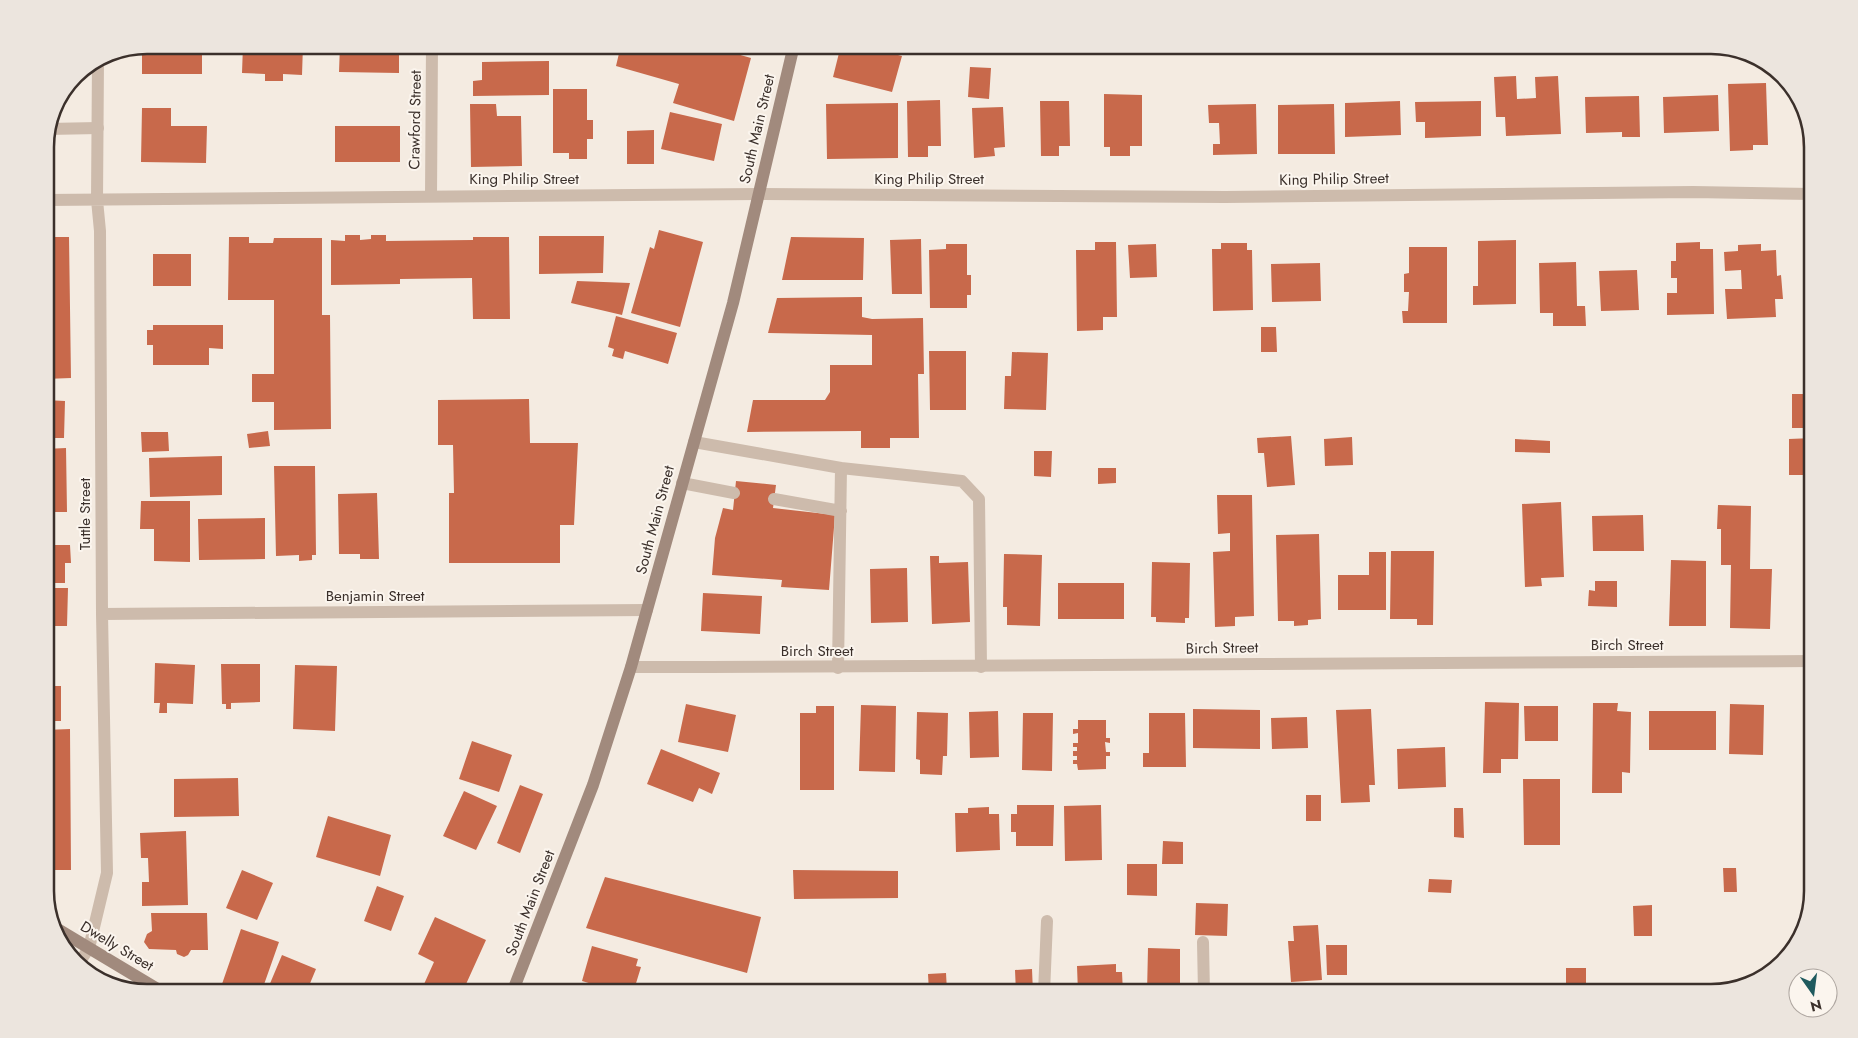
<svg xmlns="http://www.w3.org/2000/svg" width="1858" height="1038" font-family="Jost,sans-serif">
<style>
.building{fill:#c8694b}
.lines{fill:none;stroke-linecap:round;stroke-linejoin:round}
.service{stroke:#cdbbac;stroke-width:12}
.minor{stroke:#cdbbac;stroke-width:12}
.secondary{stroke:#a18a7d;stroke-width:12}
.labels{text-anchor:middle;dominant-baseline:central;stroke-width:4;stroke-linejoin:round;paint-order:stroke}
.street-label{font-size:15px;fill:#3b302b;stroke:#fbf5ee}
.rim{fill:none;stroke:#3b302b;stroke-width:2.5}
</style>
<rect width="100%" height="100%" fill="#f4ebe1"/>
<path class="building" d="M147,45h55v29h-60v-28z
M243,45h60l-1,30 -19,-1v7h-18v-7l-23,-1z
M340,45h59v28l-60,-1z
M621,45h84l46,13 -17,63 -61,-18 6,-19 -63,-18z
M841,45h17l44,11 -10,36 -59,-15z
M549,61v34l-76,1v-15l9,-1v-18z
M970,67l21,1 -2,31 -21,-2z
M1516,76l1,23 19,-1 -1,-21 23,-1 3,58 -55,2 -1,-19h-9l-2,-40z
M1766,83l2,62h-15v5l-23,1 -2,-67z
M553,89h34v31h6v19h-6v20h-18v-6h-16z
M1104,94l38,1v51h-12v10h-20v-9h-6z
M1718,95l1,36 -55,2 -1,-36z
M1639,96l1,41h-18v-5l-36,1 -1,-36z
M940,100l1,46h-13v11h-20l-1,-56z
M1040,101h29l1,45h-11v10h-18z
M1400,101l1,34 -56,2v-34z
M1481,101v35l-56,2v-16h-9l-1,-20z
M898,103v55l-71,1 -1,-55z
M470,104h26l1,12h24l1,50 -51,1z
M1256,104l1,50 -44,1v-11h7l-1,-21h-10l-1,-18z
M1334,104l1,50h-57v-49z
M1003,107l2,40 -11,1 1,8 -21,2 -2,-50z
M142,108h29v18h36l-1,37 -65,-1z
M1802,108l11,32v11h-10z
M670,112l52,12 -8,37 -53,-12z
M335,126h65v36h-65z
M654,130v34h-27v-33z
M659,230l44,12 -23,85 -49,-14 19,-66 4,2z
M345,235h15v5l11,-1v-4h15v6l87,-1v-3h36l1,82h-37l-1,-41 -72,1v5l-69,1v-45l14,1z
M539,236h65l-1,37 -64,1z
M45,237h24l2,141 -26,1z
M229,237h20v6h24l1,-5h48v77h8l1,114 -57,1v-28h-22v-28h22v-74h-46z
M791,237l73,1 -1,42h-81z
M921,239l1,55h-30l-2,-54z
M1516,240v64l-43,1v-19h5v-45z
M1095,242h21l1,75h-14v13l-26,1 -1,-81h19z
M1700,242v7h13l1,65 -47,1v-22h10v-15h-6v-17h5v-18z
M1221,243h26v7h5l1,60 -40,1 -1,-62h9z
M946,244h21v31h4v20h-4v13h-37l-1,-58 17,-1z
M1156,244l1,33 -27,1 -2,-33z
M1761,244v7l15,-1 1,26 4,-1 2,24h-8l1,18 -49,2 -2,-30h17l-1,-19 -16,1 -1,-19 14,-1v-6z
M1409,247h38v76h-44l-1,-12h6l1,-19h-5v-18l5,-1z
M153,254h38v32h-38z
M1576,262l1,44h8l1,20h-33v-13h-13l-1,-50z
M1320,263l1,38 -49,1 -1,-38z
M1637,270l2,40 -38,1 -2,-40z
M577,281l53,2 -8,32 -51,-12z
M862,297v20l10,2 51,-1 1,56h-6l1,64h-29v10h-29v-17l-114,1 6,-32h72l5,-8v-27h42v-30l-104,-2 9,-35z
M616,316l61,17 -9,31 -43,-13 -2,8 -11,-3 2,-7 -6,-2z
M153,325h70v24l-14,-1v17h-56v-20h-6v-15h6z
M1261,327h15l1,25h-16z
M929,351h37v59h-36z
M1012,352l36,1 -2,57 -42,-1 1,-33h6z
M1792,394h21v34h-21z
M529,399l1,44h48l-4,82h-14v38h-111v-70h5l-1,-48h-15v-45z
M45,400l20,1 -1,37h-19z
M268,431l2,15 -21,2 -2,-14z
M141,432h27l1,19 -27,1z
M1291,436l4,49 -28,2 -3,-34h-6l-1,-15z
M1352,437l1,28 -28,1 -1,-27z
M1813,438v37h-24v-36z
M1515,439l35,2v12l-35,-1z
M66,448l1,64h-22v-63z
M1034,451h18l-1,26 -17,-1z
M222,456v39l-72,2 -1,-39z
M274,466h41l1,89h-4v5l-13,1v-6l-23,1z
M1098,468h18v15l-18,1z
M736,481l40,4 -3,23 62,7 -6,75 -48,-3 1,-7 -70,-5 3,-37 8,-30 10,2z
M377,493l2,66h-19v-5h-21l-1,-60z
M1217,495h35l2,121 -19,1v9l-20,1 -2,-75 17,-1v-18l-12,1z
M141,501h49v61l-36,-1v-32h-14z
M1561,502l3,75 -23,1 1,8 -17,1 -3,-83z
M1718,505l33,1 -1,63h22l-2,60 -40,-1 1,-63h-10v-36h-4z
M1643,515l1,36h-51l-1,-35z
M265,518v41l-66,1 -1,-41z
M1319,534l2,85 -13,1v5l-14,1v-5h-16l-2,-86z
M45,545h25l1,18h-6v20h-20z
M1391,551h43l-1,74h-16v-6h-27z
M1369,552h17v58h-48v-35h31z
M1811,552h2v16h-10v-12l8,1z
M1004,554l38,1 -2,71 -33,-1v-18h-4z
M930,556h9v7l29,-1 2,60 -38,2z
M1671,560l35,1v65h-37z
M1152,562l38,1 -1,55h-4v5l-29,-1v-5h-5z
M907,568l1,54 -37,1 -1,-54z
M1595,581h22v26l-29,-1 1,-16 6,1z
M1058,583h66v36h-66z
M1806,583l7,1v39h-2v-21h-4z
M45,588h23l-1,38h-14v6h-8z
M703,593l59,3 -2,38 -59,-3z
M155,663l40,2 -2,39 -26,-1v10h-8l1,-10h-6z
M221,664h39v38l-29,1v6h-5v-5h-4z
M295,665l42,1 -2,65 -42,-2z
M45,686h16v35h-16z
M1485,702l34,1 -1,56h-17v14h-18z
M1593,703h25l-1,8 14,1 -1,61 -8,-1v21h-30z
M686,704l50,11 -8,37 -50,-10z
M1730,704l34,1 -1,50 -34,-1z
M861,705l35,1 -1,66 -36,-1z
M816,706h18v84h-34v-77h16z
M1524,706h34v35h-33z
M1193,709l67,1v39l-67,-1z
M1371,709l4,76h-6l1,17 -29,1 -5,-93z
M998,711l1,46 -29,1 -1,-46z
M1649,711h67v39h-67z
M917,712l31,1 -1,43h-4l-1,19 -22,-1v-14l-4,-1z
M1023,713h30l-1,58 -30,-1z
M1149,713h36l1,54h-43v-14h6z
M1307,717l1,31 -36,1 -1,-31z
M1078,720h28v18h4v5l-5,-1 1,10h4v4h-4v13l-28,1 -1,-6h-4v-4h4v-4h-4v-5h4v-4h-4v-4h5v-10l-5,1v-5h5z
M70,729l1,141h-26v-140z
M472,741l40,14 -13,37 -40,-13z
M1445,747l1,40 -48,2 -1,-40z
M661,749l59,24 -8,21 -13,-6 -6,14 -46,-18z
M238,778l1,38 -65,1v-38z
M1523,779h37v66h-36z
M520,785l23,9 -23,59 -23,-10z
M464,791l33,15 -21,44 -33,-14z
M1306,795h15v26h-15z
M1017,805h37l-1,41h-37v-14h-5v-18h6z
M1101,805l1,55 -37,1 -1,-55z
M989,807v7h10l1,36 -44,2 -1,-39h13v-5z
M1454,808h9l1,30 -10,-1z
M328,816l63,19 -11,41 -64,-19z
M186,831l2,74 -46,1v-24h7l-1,-24h-7l-1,-25z
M1163,841l20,1v22h-21z
M1127,864h30v32l-30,-1z
M1723,868h13l1,24h-13z
M242,870l31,13 -16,37 -31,-12z
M793,870l105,1v27l-104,1z
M605,877l156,40 -14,56 -161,-45z
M1429,879l23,1 -1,13 -23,-1z
M377,886l27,10 -13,35 -27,-10z
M1196,903l32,1 -1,32 -32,-1z
M1652,905v31h-18l-1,-30z
M151,913h56l1,37h-17l-3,5 -4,2 -7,-3 -1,-4 -27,-1 -5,-7 3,-8 5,-3z
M435,917l51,23 -24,53h-42l14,-31 -16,-8z
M1318,925l4,55 -31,2 -3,-41h6l-1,-15z
M241,929l38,13 -18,51h-14l-25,-9z
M1326,945h21v30h-20z
M592,946l46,13 -2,7 5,1 -8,26h-11l-40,-12z
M1148,948l32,1v44h-33z
M282,955l34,14 -10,24h-40z
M1116,964v8h6l1,21h-45l-1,-27z
M1566,968h20v25h-20z
M1032,969l1,24h-17l-1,-23z
M946,973l1,18 -18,1 -1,-18z
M1516,985v8h-18v-7z"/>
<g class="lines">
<path class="service" d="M48,129l50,-1
M694,442l147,26 -3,200
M841,468l121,13 17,18 2,168
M682,483l52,10
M774,499l67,12"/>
<path class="minor" d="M431,196l1,-151
M45,200l714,-6 466,3 468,-5 120,2
M102,614l545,-4
M631,667c394,1 788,-6 1182,-6
M1203,942l1,51
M79,963l10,-15 18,-75 -5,-259 -2,-383 -3,-31 1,-140
M1044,993l3,-72"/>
<path class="secondary" d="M54,927l110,66
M512,993l81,-208 38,-118 102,-364 61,-258"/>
</g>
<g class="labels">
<g class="street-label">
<text transform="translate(415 120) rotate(-89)">Crawford Street</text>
<text transform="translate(757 129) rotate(-77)">South Main Street</text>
<text x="524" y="179">King Philip Street</text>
<text x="929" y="179">King Philip Street</text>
<text transform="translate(1334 179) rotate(-1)">King Philip Street</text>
<text transform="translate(85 514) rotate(-90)">Tuttle Street</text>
<text transform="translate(655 520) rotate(-75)">South Main Street</text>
<text x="375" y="596">Benjamin Street</text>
<text x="1627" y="645">Birch Street</text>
<text transform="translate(1222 648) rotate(-1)">Birch Street</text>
<text x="817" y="651">Birch Street</text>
<text transform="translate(530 903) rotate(-69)">South Main Street</text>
<text transform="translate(117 946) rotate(31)">Dwelly Street</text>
</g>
</g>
<path d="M0 0H1858V1038H0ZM147 54H1711A93 93 0 0 1 1804 147V891A93 93 0 0 1 1711 984H147A93 93 0 0 1 54 891V147A93 93 0 0 1 147 54Z" fill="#ece5de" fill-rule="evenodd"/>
<path class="rim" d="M147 54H1711A93 93 0 0 1 1804 147V891A93 93 0 0 1 1711 984H147A93 93 0 0 1 54 891V147A93 93 0 0 1 147 54Z"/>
<g transform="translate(1813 993) rotate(166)"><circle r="24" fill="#fbf5ee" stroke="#aea6a0"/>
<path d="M0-4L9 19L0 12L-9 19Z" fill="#1f5a5e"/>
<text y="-8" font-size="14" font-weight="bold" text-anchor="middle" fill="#3b302b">N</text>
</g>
</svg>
